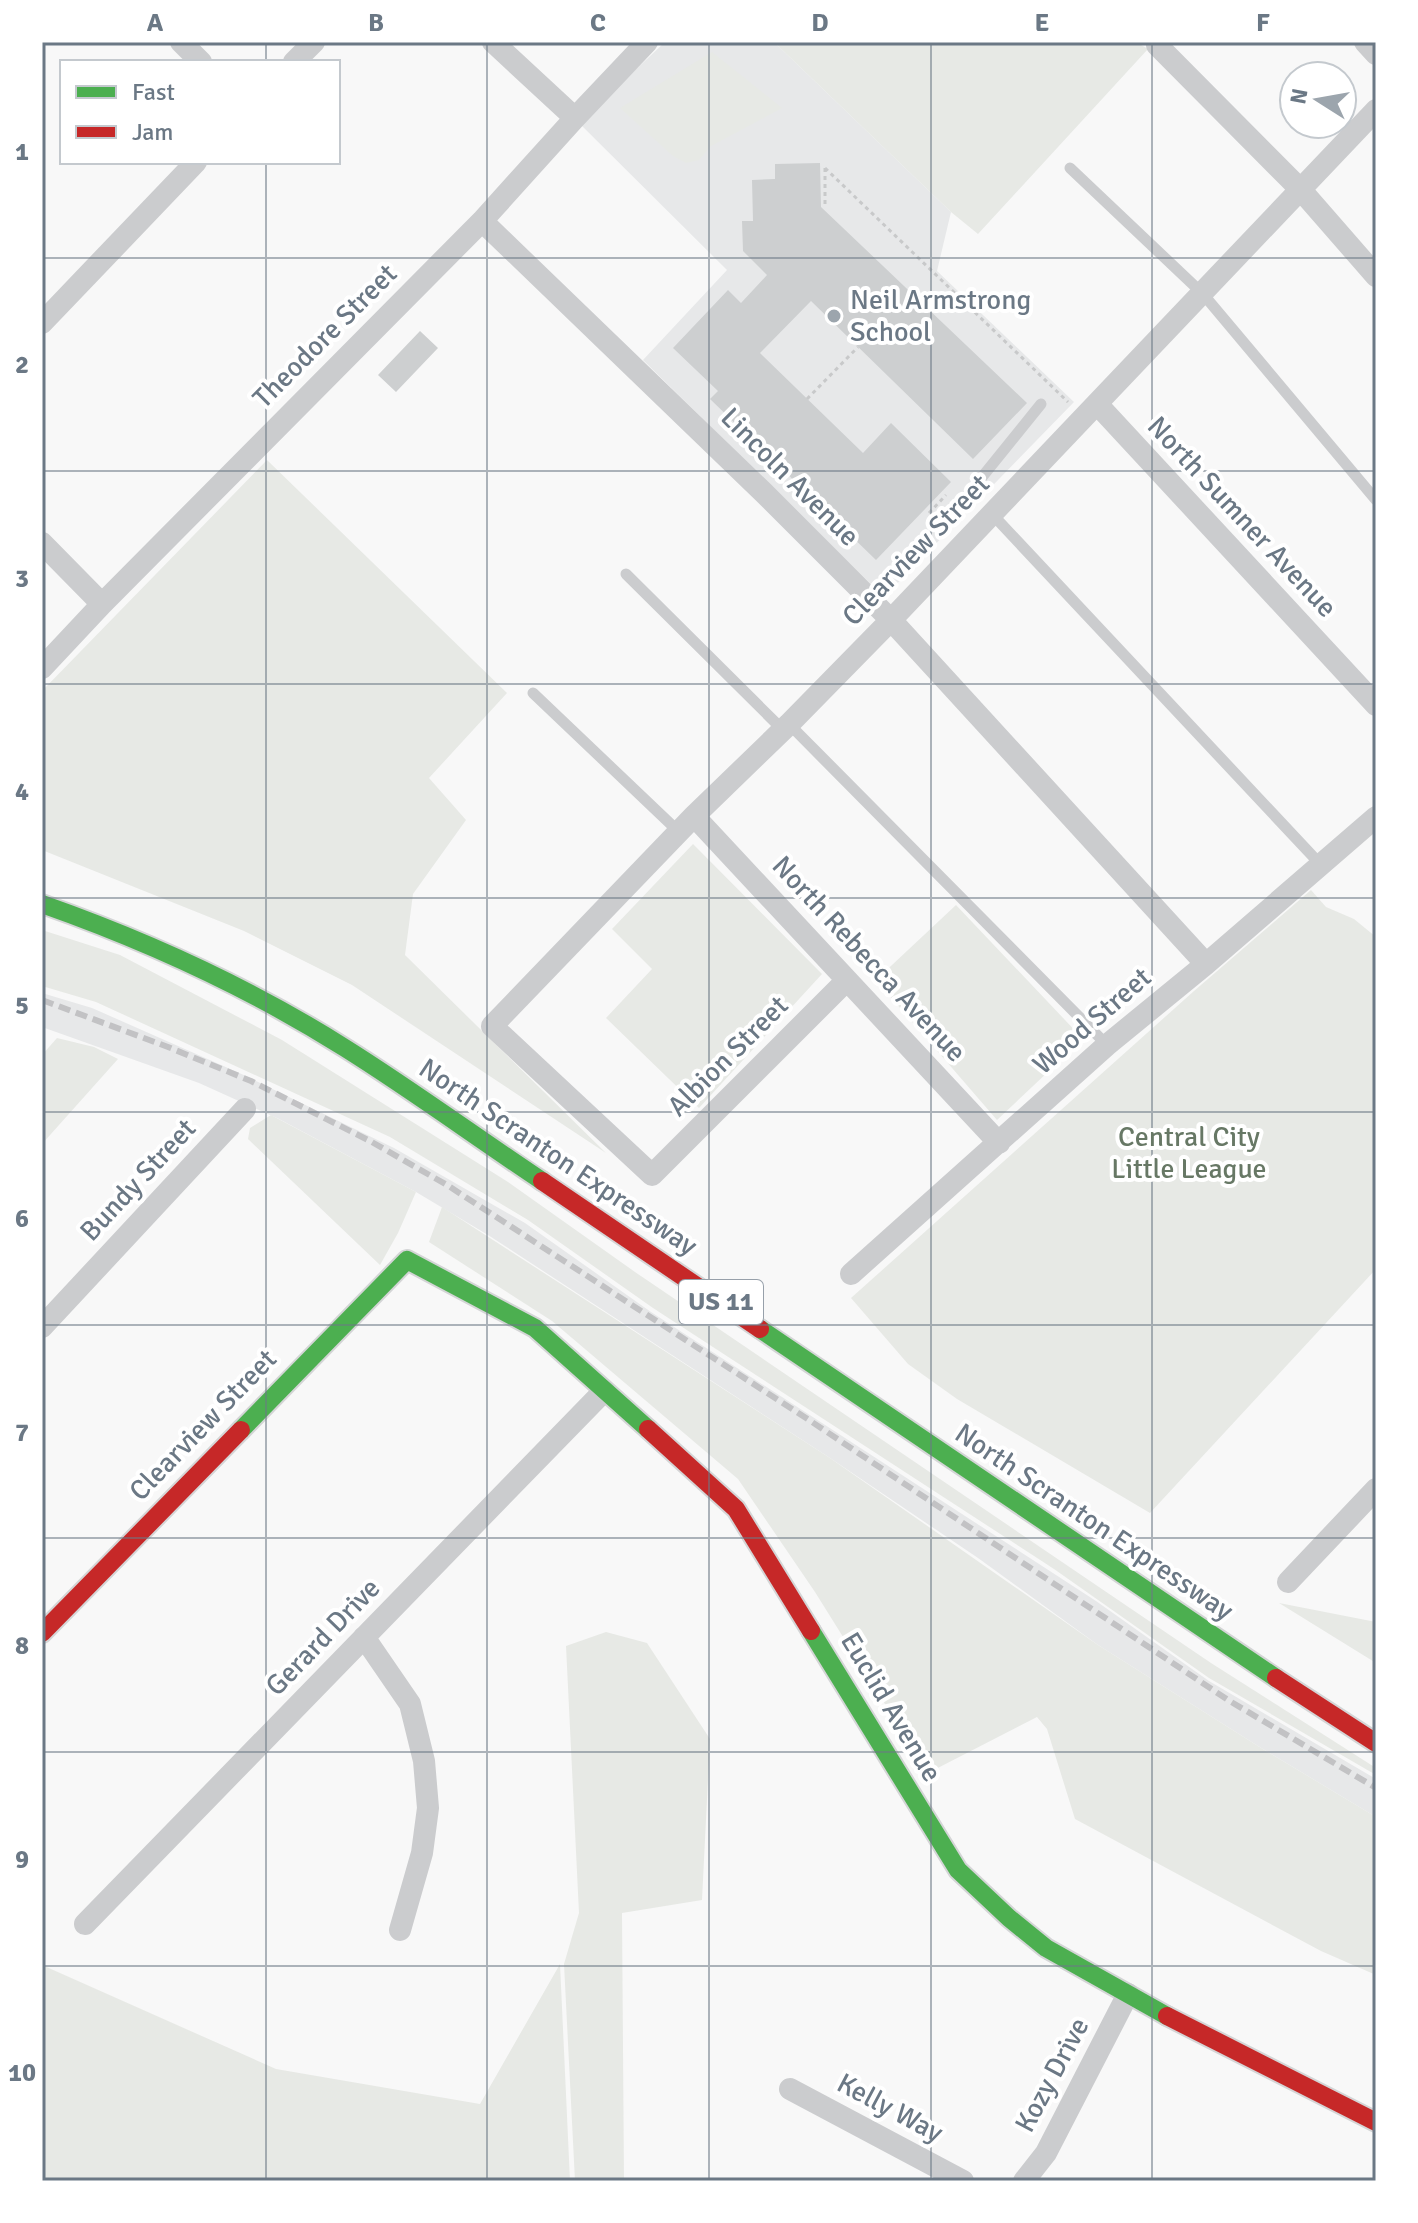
<svg xmlns="http://www.w3.org/2000/svg" width="1418" height="2223" font-family="Signika,sans-serif">
<style>
.built{fill:#e7e8e9}
.green{fill:#e7e9e5}
.building{fill:#cdcfd0}
.lines{fill:none;stroke-linecap:round;stroke-linejoin:round}
.fast-casing{stroke:#d4d5d6;stroke-width:22}
.jam-casing{stroke:#d4d5d6;stroke-width:22}
.path{stroke:#c8c9ca;stroke-width:3;stroke-dasharray:4 4;stroke-linecap:butt}
.lane{stroke:#cbccce;stroke-width:11}
.street{stroke:#cbccce;stroke-width:22}
.fast{stroke:#4caf50;stroke-width:18}
.jam{stroke:#c62828;stroke-width:18}
.rail{stroke:#c2c2c4;stroke-width:6;stroke-dasharray:12 6;stroke-linecap:butt}
.grid{fill:none;stroke:#6b7885;stroke-width:2;stroke-opacity:0.55}
.poi-dot{fill:#9ca5ad;stroke:#fff;stroke-width:3}
.labels{text-anchor:middle;dominant-baseline:central;stroke-width:8;stroke-linejoin:round;paint-order:stroke}
.shield{fill:#fff;stroke:#97a0aa;stroke-width:2}
.shield-label{font-size:26px;font-weight:bold;fill:#6b7885}
.poi-label{font-size:28px;fill:#6b7885;stroke:#fff;text-anchor:start}
.street-label{font-size:28px;fill:#6b7885;stroke:#fff}
.park-label{font-size:28px;fill:#677865;stroke:#fff}
.neatline{fill:none;stroke:#6b7885;stroke-width:3}
.grid-label{font-size:26px;text-anchor:middle;font-weight:bold;fill:#6b7885}
</style>
<rect width="100%" height="100%" fill="#f8f8f8"/>
<path class="built" d="M665,42h109l177,170 -14,59 137,131 -190,195 -241,-237 84,-90 -148,-147z
M42,993l50,15 154,68 148,72 131,75 126,89 445,289 113,80 167,98v38l-118,-71 -160,-101 -120,-87 -148,-100 -342,-223 -72,-43 -137,-73 -80,-36 -157,-56z"/>
<path class="green" d="M774,42h362l12,7 -170,185 -27,-22z
M712,52l70,56 -71,38 -12,14 -13,3 -13,-7 -53,-48z
M267,460l240,233 -78,85 37,42 -53,74 -8,61 201,198 -254,-168 -108,-54 -202,-81v-159z
M693,844l129,130 -123,134 -93,-90 46,-49 -40,-40z
M1311,890l15,17 28,12 22,18v332l-226,244 -193,-114 -49,-35 -57,-66 343,-307z
M956,905l127,134 -86,81 -121,-140z
M42,930l78,25 162,85 226,142 127,90 576,391 165,105v7l-167,-97 -155,-109 -401,-261 -125,-88 -138,-83 -294,-135 -54,-16z
M57,1038l37,9 24,12 -76,85v-89z
M271,1115l145,77 -18,41 -18,32 -132,-126 2,-11z
M442,1207l388,251 268,187 160,101 118,71v158l-55,-24 -246,-132 -28,-90 -10,-12 -109,56 -113,-181 -77,-113 -186,-158 -123,-79z
M1279,1603l97,19v41z
M606,1632l41,11 63,96 -8,161 -80,13 2,268h-49l-11,-217 15,-51 -13,-267z
M560,1964l10,217h-528v-216l234,104 204,35z"/>
<path class="building" d="M820,163l1,44 206,196 -54,56 -162,-158 -51,52 103,100 28,-30 60,59 -75,78 -166,-161 8,-8 -45,-43 55,-58 13,13 26,-28 -24,-24 -1,-30h11l-1,-41 23,-1v-15z
M420,331l18,17 -42,44 -18,-17z"/>
<g class="lines">
<g class="fast-casing">
<path id="fast" d="M42,904c105,37 208,84 303,144 67,42 131,89 197,133
M760,1329l516,349
M241,1430l166,-170 128,68 113,101
M811,1631l147,239 51,48 37,30 121,68"/>
</g>
<g class="jam-casing">
<path id="jam" d="M542,1181l218,148
M648,1429l88,80 75,122
M42,1633l199,-203
M1276,1678l100,65
M1167,2016l209,106"/>
</g>
<path class="path" d="M825,168l243,234
M825,168v38
M807,399l51,-52
M929,513l17,-18"/>
<path class="lane" d="M1070,168l133,126 173,206
M953,513l88,-109
M992,514l329,351
M626,574l157,156
M533,693l146,139
M789,724l318,321"/>
<path class="street" d="M181,42l20,20
M493,42l82,76
M1365,42l11,12
M1157,45l144,145 75,86
M294,62l20,-20
M482,221l281,271 128,128 315,344
M42,323l154,-161
M1098,405l278,300
M42,543l60,61
M42,668l60,-64 380,-383 93,-103 72,-76
M694,816l305,327
M847,980l-195,195 -160,-149 202,-210 95,-92 102,-104 485,-510
M851,1274l256,-229 99,-81 170,-147
M42,1327l203,-218
M1288,1582l88,-93
M364,1637l46,67 14,57 4,47 -6,45 -22,77
M85,1924l519,-533
M790,2089l173,92
M1024,2181l22,-28 82,-159"/>
<use href="#fast" class="fast"/>
<use href="#jam" class="jam"/>
<path class="rail" d="M42,1000l126,47 83,34 119,60 77,44 362,235 419,280 148,88"/>
</g>
<path class="grid" d="M266,42v20M487,42v2139M709,42v2139M931,42v2139M1152,42v2139M266,162v2019M42,258h1334M42,471h1334M42,684h1334M42,898h1334M42,1112h1334M42,1325h1334M42,1538h1334M42,1752h1334M42,1966h1334"/>
<circle class="poi-dot" cx="834" cy="316" r="8"/>
<g class="labels">
<rect class="shield" x="679" y="1280" width="84" height="44" rx="6"/>
<g class="shield-label">
<text x="721" y="1302">US 11</text>
</g>
<g class="poi-label">
<text x="850" y="300">Neil Armstrong<tspan x="850" dy="32">School</tspan></text>
</g>
<g class="street-label">
<text transform="translate(325 336) rotate(-45)">Theodore Street</text>
<text transform="translate(790 477) rotate(45)">Lincoln Avenue</text>
<text transform="translate(1242 517) rotate(47)">North Sumner Avenue</text>
<text transform="translate(916 550) rotate(-46)">Clearview Street</text>
<text transform="translate(869 959) rotate(47)">North Rebecca Avenue</text>
<text transform="translate(1092 1021) rotate(-41)">Wood Street</text>
<text transform="translate(728 1056) rotate(-45)">Albion Street</text>
<text transform="translate(558 1157) rotate(34)">North Scranton Expressway</text>
<text transform="translate(138 1180) rotate(-47)">Bundy Street</text>
<text transform="translate(203 1425) rotate(-46)">Clearview Street</text>
<text transform="translate(1094 1522) rotate(34)">North Scranton Expressway</text>
<text transform="translate(323 1637) rotate(-46)">Gerard Drive</text>
<text transform="translate(891 1707) rotate(59)">Euclid Avenue</text>
<text transform="translate(1052 2075) rotate(-62)">Kozy Drive</text>
<text transform="translate(890 2108) rotate(28)">Kelly Way</text>
</g>
<g class="park-label">
<text x="1189" y="1137">Central City<tspan x="1189" dy="32">Little League</tspan></text>
</g>
</g>
<rect width="1418" height="2223" fill="none" stroke="#ffffff" stroke-width="88"/>
<rect x="60" y="60" width="280" height="104" fill="#ffffff" stroke="#c4c9ce" stroke-width="2"/>
<rect x="76" y="86" width="40" height="12" fill="#4caf50" stroke="#c4c9ce" stroke-width="2"/>
<text x="132" y="100" font-size="24" fill="#6b7885">Fast</text>
<rect x="76" y="126" width="40" height="12" fill="#c62828" stroke="#c4c9ce" stroke-width="2"/>
<text x="132" y="140" font-size="24" fill="#6b7885">Jam</text>
<g transform="translate(1318 100) rotate(281)"><circle r="38" fill="#ffffff" stroke="#c4c9ce" stroke-width="2"/>
<path d="M0-6L14 30L0 20L-14 30Z" fill="#9ca5ad"/>
<text y="-12" font-size="22" font-weight="bold" text-anchor="middle" fill="#6b7885">N</text>
</g>
<rect x="44" y="44" width="1330" height="2135" class="neatline"/>
<g class="grid-label">
<text x="155" y="31">A</text>
<text x="376" y="31">B</text>
<text x="598" y="31">C</text>
<text x="820" y="31">D</text>
<text x="1042" y="31">E</text>
<text x="1263" y="31">F</text>
<text x="22" y="160">1</text>
<text x="22" y="373">2</text>
<text x="22" y="587">3</text>
<text x="22" y="800">4</text>
<text x="22" y="1014">5</text>
<text x="22" y="1227">6</text>
<text x="22" y="1441">7</text>
<text x="22" y="1654">8</text>
<text x="22" y="1868">9</text>
<text x="22" y="2081">10</text>
</g>
</svg>
